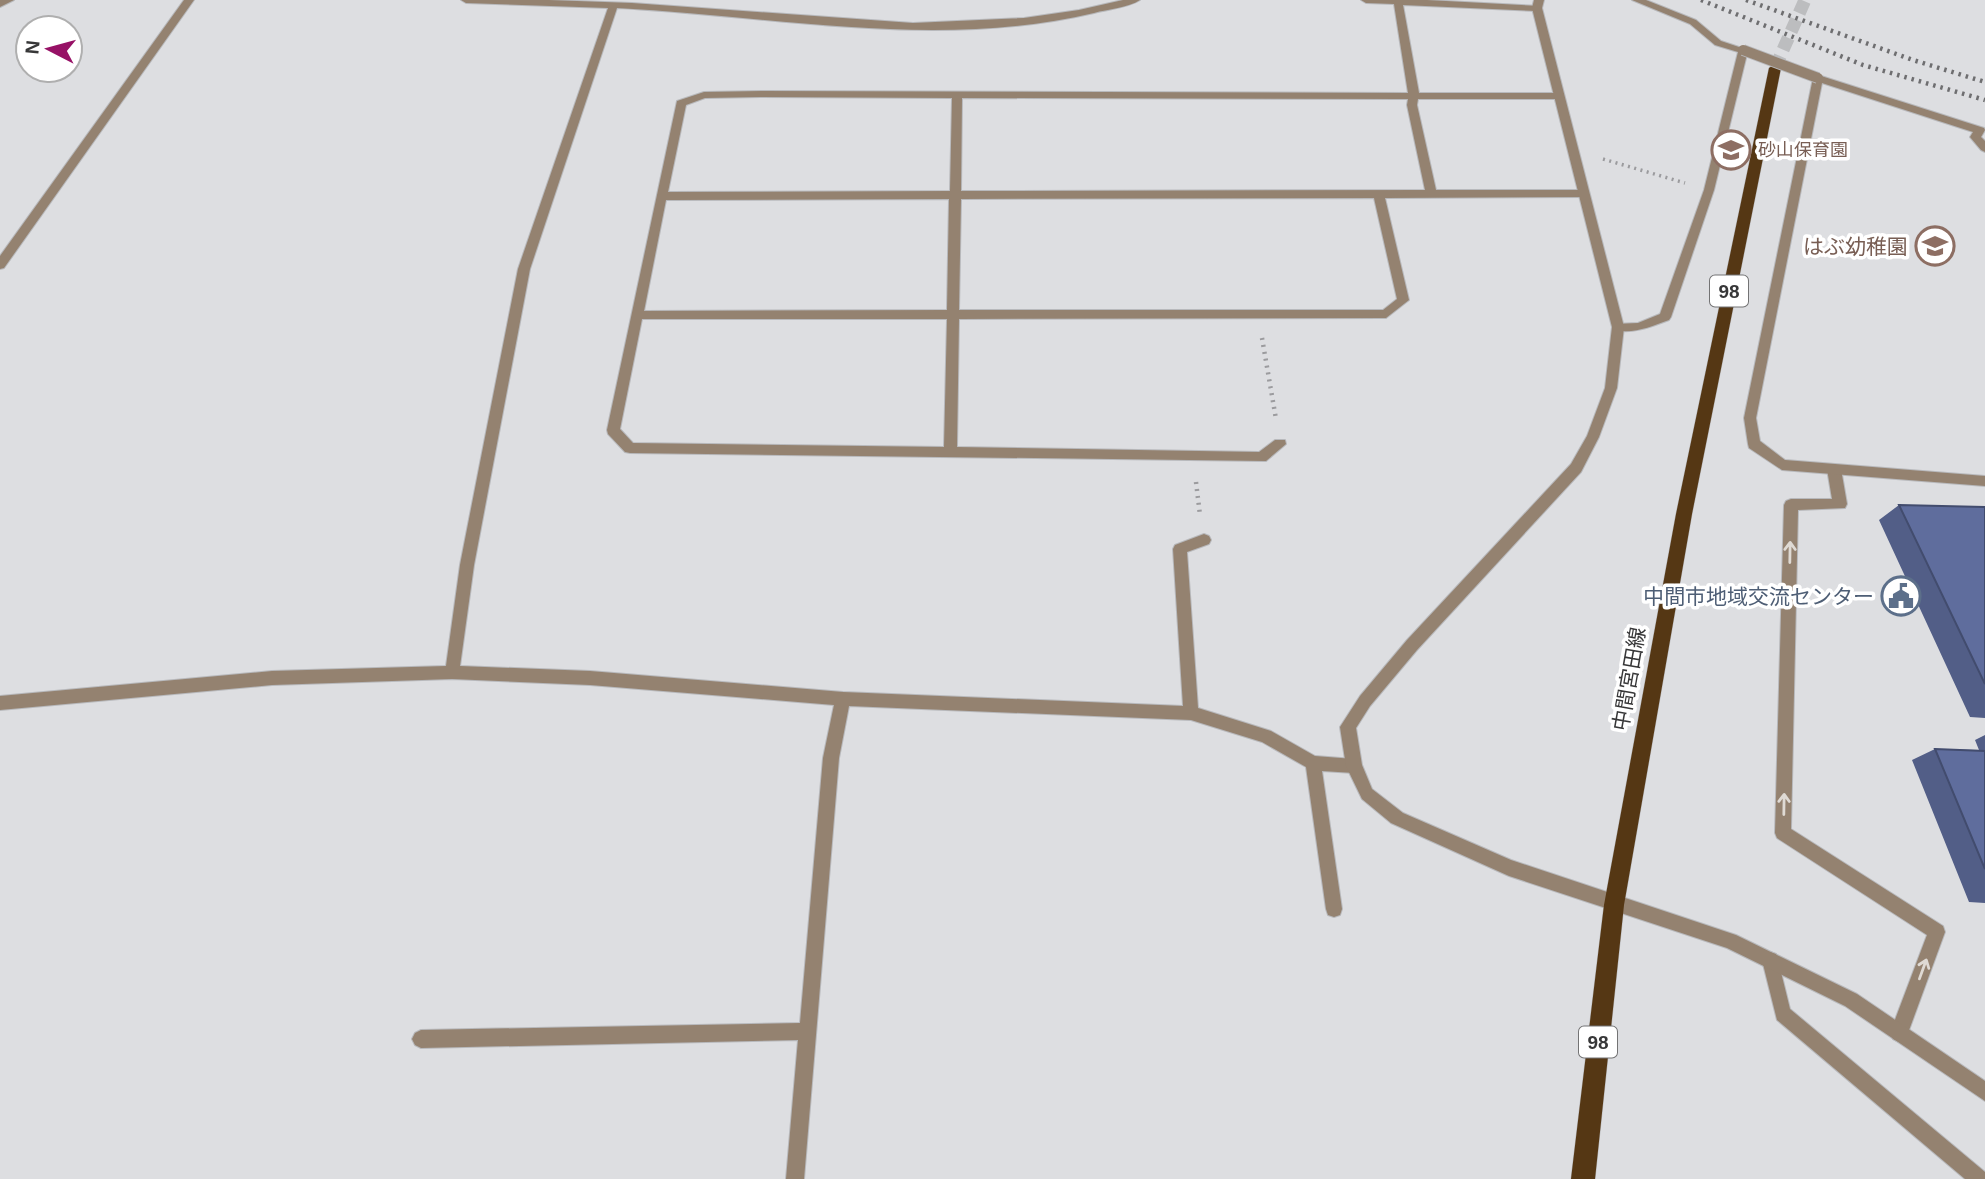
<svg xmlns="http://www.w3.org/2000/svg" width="1985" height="1179" font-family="Helvetica,'Noto Sans JP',sans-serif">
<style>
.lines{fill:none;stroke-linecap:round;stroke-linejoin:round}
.primary-tunnel{stroke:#bcbdbf;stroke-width:13;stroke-dasharray:13 7;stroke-linecap:butt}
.service-casing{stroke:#b8b9bc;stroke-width:2}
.minor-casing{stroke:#b8b9bc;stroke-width:2}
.tertiary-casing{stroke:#b8b9bc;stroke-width:2}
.primary-casing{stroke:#b8b9bc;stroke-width:1}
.path-far1{stroke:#9b9b9e;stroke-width:3.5;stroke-dasharray:2 4.5;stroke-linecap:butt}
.path{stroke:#9b9b9e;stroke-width:4.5;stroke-dasharray:2 5;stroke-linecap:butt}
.service{fill:#948270;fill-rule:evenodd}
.minor{fill:#948270;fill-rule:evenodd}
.tertiary{fill:#948270;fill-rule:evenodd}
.primary{fill:#553714;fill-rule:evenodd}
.rail{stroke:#6e6e70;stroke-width:4.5;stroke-dasharray:2.5 5;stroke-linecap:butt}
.minor-bridge-casing{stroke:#b8b9bc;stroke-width:12;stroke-linecap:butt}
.minor-bridge{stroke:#948270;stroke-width:10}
.wall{fill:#525e87}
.building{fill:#5f6d9d;stroke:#424c6e;stroke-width:2}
.oneway{stroke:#dfdad4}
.labels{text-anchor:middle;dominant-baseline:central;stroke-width:7;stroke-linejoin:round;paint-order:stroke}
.far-education-label{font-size:18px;fill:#785e54;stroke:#fff;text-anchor:start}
.shield{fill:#fff;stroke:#737374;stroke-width:2}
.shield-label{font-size:19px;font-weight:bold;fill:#373738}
.education-label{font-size:21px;fill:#785e54;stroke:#fff;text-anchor:end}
.service-label{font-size:21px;fill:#4e5e75;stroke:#fff;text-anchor:end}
.street-label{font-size:21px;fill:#373738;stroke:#fff}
</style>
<rect width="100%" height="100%" fill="#dddee1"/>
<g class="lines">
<path class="primary-tunnel" d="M1775,68l30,-68"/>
<g class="service-casing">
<path id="service" d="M1834,464l7,5 6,35 -2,4 -47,2 -7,319 152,97 2,6 -37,101 -3,6 -6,3 -6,-3 -3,-6 37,-98 -150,-97 -2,-5 9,-328 2,-4 5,-2h41l-5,-30z"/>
</g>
<g class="minor-casing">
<path id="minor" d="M0,0h14l-14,7z
M184,0h10l-190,268 -4,1v-13z
M461,0h88l83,3 281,20 111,-5 55,-8 44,-10h17c-12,8 -32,9 -46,13 -156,37 -320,3 -477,-5l-87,261 -56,296 -14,101 130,5 253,21 340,14 -10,-157 2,-4 29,-11 5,2 2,4 -2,4 -22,8 11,156 73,23 44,25 39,3 5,2 3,5 -3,5 -5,2 -32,-2 20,138 -2,6 -6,2 -6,-2 -2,-6 -20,-142 -44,-25 -71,-22 -342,-14 -10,52 -35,421h-18l12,-139 -377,8 -6,-3 -3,-6 3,-6 6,-3 379,-7 23,-265 11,-53 -244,-20 -138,-6 -180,6 -272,25v-14l272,-25 174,-5 14,-101 58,-296 90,-261 -142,-5z
M1361,0h66l113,6v4l-3,1 -134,-6 16,88h139l5,3 -5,3h-140l-1,6 19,85h146l4,1v6l-201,1 24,102 -23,18 -427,1 -2,128 302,5 16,-12h10l1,4 -20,17 -636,-8 -5,-1 -17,-18 -1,-4 70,-329 27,-9 57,-1 647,2 -14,-89 -28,-1zM761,97l191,1 -2,93 -282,1 18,-87 19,-7zM962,98l446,1 -1,6 18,85 -464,1zM1374,198l23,101 -14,11h-424l2,-111zM949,199l-2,111 -303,1 22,-111zM642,319h305l-3,128 -311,-4 -13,-14z
M1632,0h14l50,20 25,21 27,9 -34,140 -43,127 -2,3c-19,7 -35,14 -55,10l-2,-3 2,-3 24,-1 22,-9 44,-124 34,-138 -23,-7 -25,-21z
M1818,75l166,53 1,2 -4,7 4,4v11l-4,-2 -11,-13 3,-5 -151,-49 -66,335 4,23 25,19 200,16v10l-203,-16 -33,-22 -1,-4 -4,-26 69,-340z
M1770,952l6,2 2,6 12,49 195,163v7h-20l-188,-159 -15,-60 2,-6z"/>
</g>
<g class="tertiary-casing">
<path id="tertiary" d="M1534,0h10l-2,8 82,319 -7,61 -18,49 -18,35 -164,178 -47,56 -14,22 6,37 10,24 31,24 108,47 225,75 121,59 128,87v20l-140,-95 -118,-58 -218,-72 -118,-53 -29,-24 -16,-33 -6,-39 20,-31 47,-56 164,-176 16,-28 18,-48 7,-61 -80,-319z"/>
</g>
<g class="primary-casing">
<path id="primary" d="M1775,64l6,4 -89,446 -68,391 -29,274h-24l33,-274 72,-391 93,-446z"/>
</g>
<path class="path-far1" d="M1603,159l82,24"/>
<path class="path" d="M1262,338l14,81
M1196,482l4,33"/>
<use href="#service" class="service"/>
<use href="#minor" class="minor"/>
<use href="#tertiary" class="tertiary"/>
<use href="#primary" class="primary"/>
<path class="rail" d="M1701,0l162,65 122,35
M1746,0l167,60 72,22"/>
<g class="minor-bridge-casing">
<path id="minor-bridge" d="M1743,50l75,28"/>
</g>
<use href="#minor-bridge" class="minor-bridge"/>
</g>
<path class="wall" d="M1899,505l86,2v211l-15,-1 -91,-197z
M1985,735v168l-16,-1 -57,-142 23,-11 44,1 -4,-10z"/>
<path class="building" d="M1899,505l86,2v177z
M1935,749l50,2v118z"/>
<defs><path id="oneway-shaft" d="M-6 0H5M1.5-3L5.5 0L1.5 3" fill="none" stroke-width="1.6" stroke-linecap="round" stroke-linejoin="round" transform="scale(1.75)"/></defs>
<g class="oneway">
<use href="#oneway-shaft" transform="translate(1790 552) rotate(-89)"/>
<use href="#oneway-shaft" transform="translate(1784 804) rotate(-89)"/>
<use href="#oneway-shaft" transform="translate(1923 969) rotate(-70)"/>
</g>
<defs>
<g id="school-ring" transform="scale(2.0125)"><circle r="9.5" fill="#fff" stroke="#8d6e63" stroke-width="1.5"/><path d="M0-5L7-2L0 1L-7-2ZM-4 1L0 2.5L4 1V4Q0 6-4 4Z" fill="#8d6e63"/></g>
<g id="civic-ring" transform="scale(2.0125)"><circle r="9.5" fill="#fff" stroke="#5c6f8a" stroke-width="1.5"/><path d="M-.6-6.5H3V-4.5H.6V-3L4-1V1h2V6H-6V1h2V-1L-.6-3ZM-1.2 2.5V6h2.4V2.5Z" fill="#5c6f8a"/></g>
</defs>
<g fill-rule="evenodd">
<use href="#school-ring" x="1731" y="150"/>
<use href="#school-ring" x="1935" y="246"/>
<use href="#civic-ring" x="1901" y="596"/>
</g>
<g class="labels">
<g class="far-education-label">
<text x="1758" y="150">砂山保育園</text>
</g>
<g class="shield">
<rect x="1710" y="275.5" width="38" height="31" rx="5"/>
<rect x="1579" y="1026.5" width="38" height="31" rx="5"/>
</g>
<g class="shield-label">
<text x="1729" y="291">98</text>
<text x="1598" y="1042">98</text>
</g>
<g class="education-label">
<text x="1908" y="246">はぶ幼稚園</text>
</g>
<g class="service-label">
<text x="1874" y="596">中間市地域交流センター</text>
</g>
<g class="street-label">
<text transform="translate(1629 679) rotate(-80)">中間宮田線</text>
</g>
</g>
<g transform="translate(49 49) rotate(276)"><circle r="33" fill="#ffffff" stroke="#afafaf" stroke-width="2"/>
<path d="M0-5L12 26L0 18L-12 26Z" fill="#971166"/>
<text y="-10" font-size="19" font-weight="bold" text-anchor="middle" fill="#373738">N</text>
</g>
</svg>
